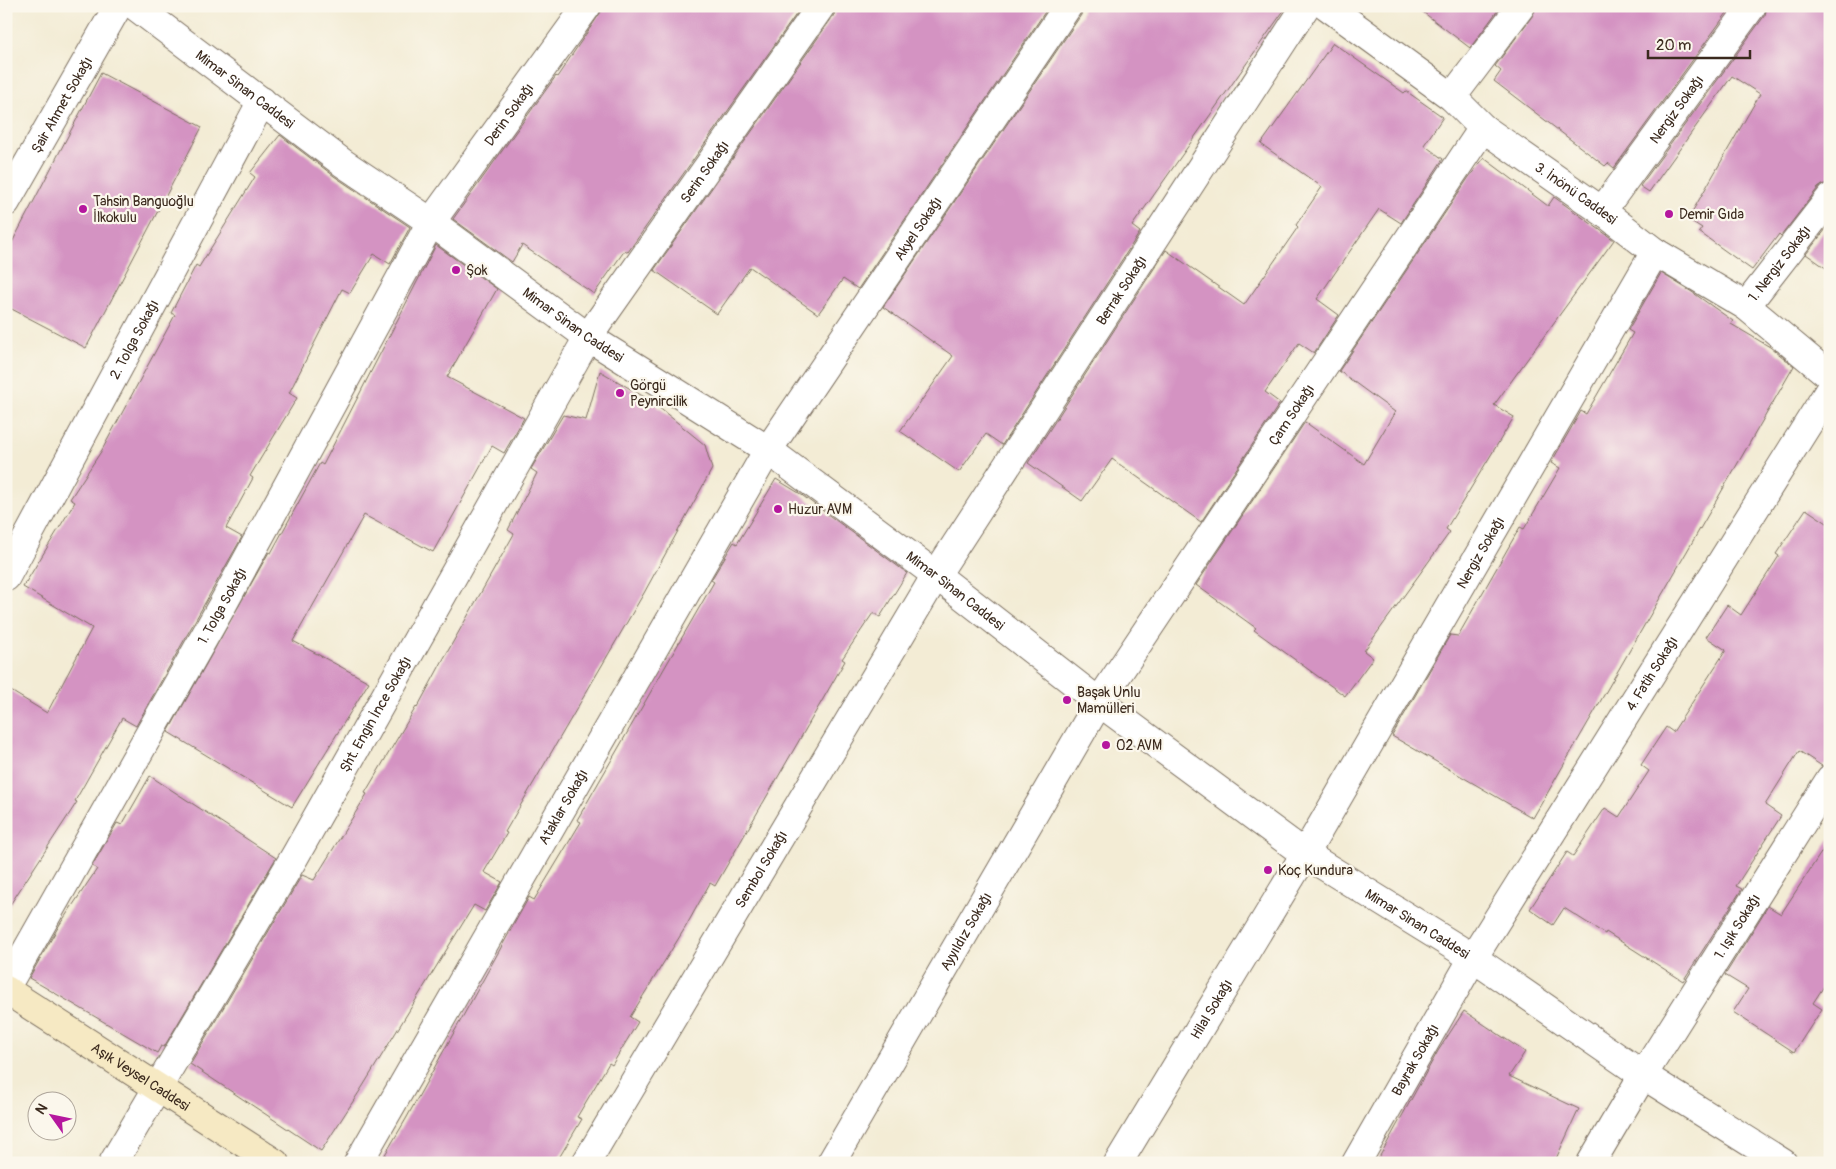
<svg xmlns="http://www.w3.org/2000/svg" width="1836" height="1169" font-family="Pangolin,sans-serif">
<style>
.building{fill:#d493c2}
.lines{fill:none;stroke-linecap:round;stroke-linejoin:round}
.minor-casing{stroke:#7b6e5e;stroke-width:30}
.secondary-casing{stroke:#7b6e5e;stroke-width:30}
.minor{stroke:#fff;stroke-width:28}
.secondary{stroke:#f6e9c3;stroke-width:28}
.poi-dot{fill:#b5179e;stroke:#fbf7ec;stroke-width:2}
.labels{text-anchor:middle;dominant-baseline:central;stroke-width:4.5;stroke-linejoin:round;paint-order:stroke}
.street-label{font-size:14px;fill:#3b2a1e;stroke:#fbf7ec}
.poi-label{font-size:14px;fill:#3b2a1e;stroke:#fbf7ec;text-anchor:start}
</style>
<rect width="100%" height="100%" fill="#fbf7ec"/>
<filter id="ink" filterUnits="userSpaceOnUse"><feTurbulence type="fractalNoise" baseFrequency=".02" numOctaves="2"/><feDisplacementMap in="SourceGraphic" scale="10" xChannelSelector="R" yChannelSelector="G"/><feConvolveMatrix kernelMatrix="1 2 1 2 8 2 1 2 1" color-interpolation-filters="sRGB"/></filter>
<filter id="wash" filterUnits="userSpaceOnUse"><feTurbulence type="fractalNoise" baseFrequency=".0096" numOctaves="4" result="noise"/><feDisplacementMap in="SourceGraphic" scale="20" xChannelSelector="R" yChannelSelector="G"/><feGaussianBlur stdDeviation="1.12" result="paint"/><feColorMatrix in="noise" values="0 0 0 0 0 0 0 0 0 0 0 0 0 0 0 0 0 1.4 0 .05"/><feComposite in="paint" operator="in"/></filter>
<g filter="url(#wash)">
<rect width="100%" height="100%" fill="#f3ecd5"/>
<g id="blocks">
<path class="building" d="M605,6h197l-174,246 -3,-2 -31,44 -72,-49 -10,17 -59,-43 103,-143 1,1z
M836,6h213l-191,283 -15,-10 -25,35 -68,-47 -33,47 -63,-44 180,-255z
M1083,6h204l-155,220 8,6 -138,213 -16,-11 -27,38 -59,-41 53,-75 -70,-49 198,-292z
M1415,6h86l-31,42z
M1536,6h196l-118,162 -6,-5 -3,3 -111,-85 7,-10 -6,-5 38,-51z
M1767,6h63v177l-6,1 -6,4 -37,48 -2,-2 -27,36 -53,-38 3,-4 -14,-9 72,-125 -28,-18 -83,116 -9,-6 125,-171z
M1333,43l71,50 2,-2 37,26 -19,28 19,14 -42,64 -22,-14 -62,90 22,16 -25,38 -15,-10 -34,49 15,11 -79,119 -89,-63 -30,42 -54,-38 138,-213 78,55 54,-78 -2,-2 26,-38 -61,-43z
M101,73l101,54 -116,221 -80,-42v-52z
M280,135l54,41 76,51 -20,37 -16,-10 -24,39 -8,-4 -53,104 8,5 -47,78 3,2 -27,50 16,9 -106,189 -14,-8 -47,83 2,1 -71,109v-223l41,25 45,-85 -69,-41 52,-85 -5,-3 32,-49 73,-135 -4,-2 25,-48 3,2 56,-90 -5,-4z
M1484,158l64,48 6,-9 60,43 -120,165 20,12 -68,112 4,3 -86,119 9,7 -28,38 -91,-66 2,-2 -60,-43 109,-163 59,42 31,-52 -56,-41 130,-194z
M1830,224v47l-24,-17z
M436,245l61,44 -50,88 77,41 -20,35 -12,-7 -59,106 -69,-37 -71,126 76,41 -77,125 -124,-75 101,-180 2,1 49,-90 3,2z
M1661,273l31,19 41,29 -2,3 39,23 24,19 -261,452 -141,-82 58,-101 8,1 62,-109 4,2 36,-61 -9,-5 30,-52 5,3 47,-81 -5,-3z
M600,371l58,34 -1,1 48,39 7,24 -68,124 -139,239 2,1 -23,39 18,10 -17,29 -11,-6 -111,181 -42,65 -131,-87 112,-189 12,5 53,-86 -2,-1 51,-86 1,1 27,-50 70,-124 -6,-4 29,-57 -6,-4 32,-54 23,5z
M776,479l23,14 108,80 -27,44 -7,-4 -31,46 3,2 -130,225 -5,-3 -25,45 -55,89 8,5 -26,43 -3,-2 -32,54 5,2 -26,44h-176l26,-44 123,-222 5,3 47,-78 -4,-2 137,-238 -3,-2 23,-38 3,2z
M1806,509l24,16v239l-8,2 -23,-15 -34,54 16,11 -45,70 6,3 -59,92 -77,-49 -1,2 -41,-26 -11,17 -23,-16 37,-57 6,4 32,-48 14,9 30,-46 -8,-6 25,-38 7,5 53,-82 -20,-13 21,-32 14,10 38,-59 -3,-2z
M150,776l126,82 -112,189 -3,-1 -4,7 -128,-75 31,-54 37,-55 -5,-3 25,-43 5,2z
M1830,839v138l-17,26 9,6 -28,43 -61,-40 15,-23 -23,-14 43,-69 13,8z
M1464,1011l61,41 -16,24 70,33 -25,54h-178l62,-112z"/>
</g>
</g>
<g filter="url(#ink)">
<use href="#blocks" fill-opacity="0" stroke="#7b6e5e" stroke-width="1"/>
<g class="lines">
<g class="minor-casing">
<g id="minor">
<path id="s1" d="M135,6l208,157 88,59 157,115 180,113 168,125 163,127 206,152 168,104 170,117 140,88"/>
<path id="s2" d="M1327,6l125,91 31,31 119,83 53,41 91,54 84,70"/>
<path d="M1452,97l69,-91"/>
<path id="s3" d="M6,202l112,-196"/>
<path id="s4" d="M1602,211l150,-205"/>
<path id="s5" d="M1746,306l84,-108"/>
<path id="s6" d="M6,577l256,-476"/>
<path id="s7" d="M6,987l217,-383 208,-382 156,-216"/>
<path id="s8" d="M113,1163l182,-307 293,-519 233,-331"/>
<path id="s9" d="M358,1163l410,-713 300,-444"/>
<path id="s10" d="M586,1163l350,-588 370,-569"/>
<path id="s11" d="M831,1163l268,-461 384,-574"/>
<path id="s12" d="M1118,1163l187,-309 350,-602"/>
<path id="s13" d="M1356,1163l117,-205 357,-569"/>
<path id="s14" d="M1591,1163l52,-88 187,-296"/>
</g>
</g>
<g class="secondary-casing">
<g id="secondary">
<path id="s15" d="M6,990l269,173"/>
</g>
</g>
<use href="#minor" class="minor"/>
<use href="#secondary" class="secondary"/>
</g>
</g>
<g class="poi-dot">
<circle cx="83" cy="209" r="5"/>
<circle cx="1669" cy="214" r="5"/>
<circle cx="456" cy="270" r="5"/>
<circle cx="620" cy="393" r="5"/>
<circle cx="778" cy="509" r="5"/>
<circle cx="1067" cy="700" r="5"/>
<circle cx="1106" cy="745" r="5"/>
<circle cx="1268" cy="870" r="5"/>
</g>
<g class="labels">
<g class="street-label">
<text stroke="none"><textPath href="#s1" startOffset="138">Mimar Sinan Caddesi</textPath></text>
<text stroke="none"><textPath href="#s3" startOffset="112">Şair Ahmet Sokağı</textPath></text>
<text stroke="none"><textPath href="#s4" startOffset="126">Nergiz Sokağı</textPath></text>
<text stroke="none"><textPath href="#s7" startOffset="1008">Derin Sokağı</textPath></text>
<text stroke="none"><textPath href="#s8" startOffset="1155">Serin Sokağı</textPath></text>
<text stroke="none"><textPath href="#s2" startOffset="312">3. İnönü Caddesi</textPath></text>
<text stroke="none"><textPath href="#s9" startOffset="1090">Akyel Sokağı</textPath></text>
<text stroke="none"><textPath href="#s5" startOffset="54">1. Nergiz Sokağı</textPath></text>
<text stroke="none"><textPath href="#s10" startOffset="1024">Berrak Sokağı</textPath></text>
<text stroke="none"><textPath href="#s1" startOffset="542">Mimar Sinan Caddesi</textPath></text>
<text stroke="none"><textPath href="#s6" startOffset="270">2. Tolga Sokağı</textPath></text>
<text stroke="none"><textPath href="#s11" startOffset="879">Çam Sokağı</textPath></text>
<text stroke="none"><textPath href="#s12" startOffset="710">Nergiz Sokağı</textPath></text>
<text stroke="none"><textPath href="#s1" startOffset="1008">Mimar Sinan Caddesi</textPath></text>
<text stroke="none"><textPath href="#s7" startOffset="438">1. Tolga Sokağı</textPath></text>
<text stroke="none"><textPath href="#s13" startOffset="572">4. Fatih Sokağı</textPath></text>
<text stroke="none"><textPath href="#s8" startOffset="520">Şht. Engin İnce Sokağı</textPath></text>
<text stroke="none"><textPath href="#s9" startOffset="411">Ataklar Sokağı</textPath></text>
<text stroke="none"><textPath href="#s10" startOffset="342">Sembol Sokağı</textPath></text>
<text stroke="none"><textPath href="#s1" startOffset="1578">Mimar Sinan Caddesi</textPath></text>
<text stroke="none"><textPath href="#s14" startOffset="278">1. Işık Sokağı</textPath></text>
<text stroke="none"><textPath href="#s11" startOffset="268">Ayyıldız Sokağı</textPath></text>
<text stroke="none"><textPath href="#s12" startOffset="180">Hilal Sokağı</textPath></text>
<text stroke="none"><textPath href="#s13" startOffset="119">Bayrak Sokağı</textPath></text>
<text stroke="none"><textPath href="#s15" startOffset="160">Aşık Veysel Caddesi</textPath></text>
</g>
<g class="poi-label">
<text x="93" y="201">Tahsin Banguoğlu<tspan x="93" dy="16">İlkokulu</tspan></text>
<text x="1679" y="214">Demir Gıda</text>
<text x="466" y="270">Şok</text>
<text x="630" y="385">Görgü<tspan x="630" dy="16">Peynircilik</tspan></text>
<text x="788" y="509">Huzur AVM</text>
<text x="1077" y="692">Başak Unlu<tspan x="1077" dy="16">Mamülleri</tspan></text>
<text x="1116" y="745">02 AVM</text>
<text x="1278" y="870">Koç Kundura</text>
</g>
</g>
<rect width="1836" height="1169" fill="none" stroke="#fbf7ec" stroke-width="25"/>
<g transform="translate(52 1116) rotate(303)"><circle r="24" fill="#fbf7ec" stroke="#aea59a"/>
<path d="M0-4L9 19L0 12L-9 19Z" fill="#b5179e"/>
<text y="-8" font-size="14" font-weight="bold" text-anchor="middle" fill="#3b2a1e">N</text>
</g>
<path d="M1648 50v8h102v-8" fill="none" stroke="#3b2a1e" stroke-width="2.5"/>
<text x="1656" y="50" font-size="15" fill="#3b2a1e" stroke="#fbf7ec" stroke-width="4" paint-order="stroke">20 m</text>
</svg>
